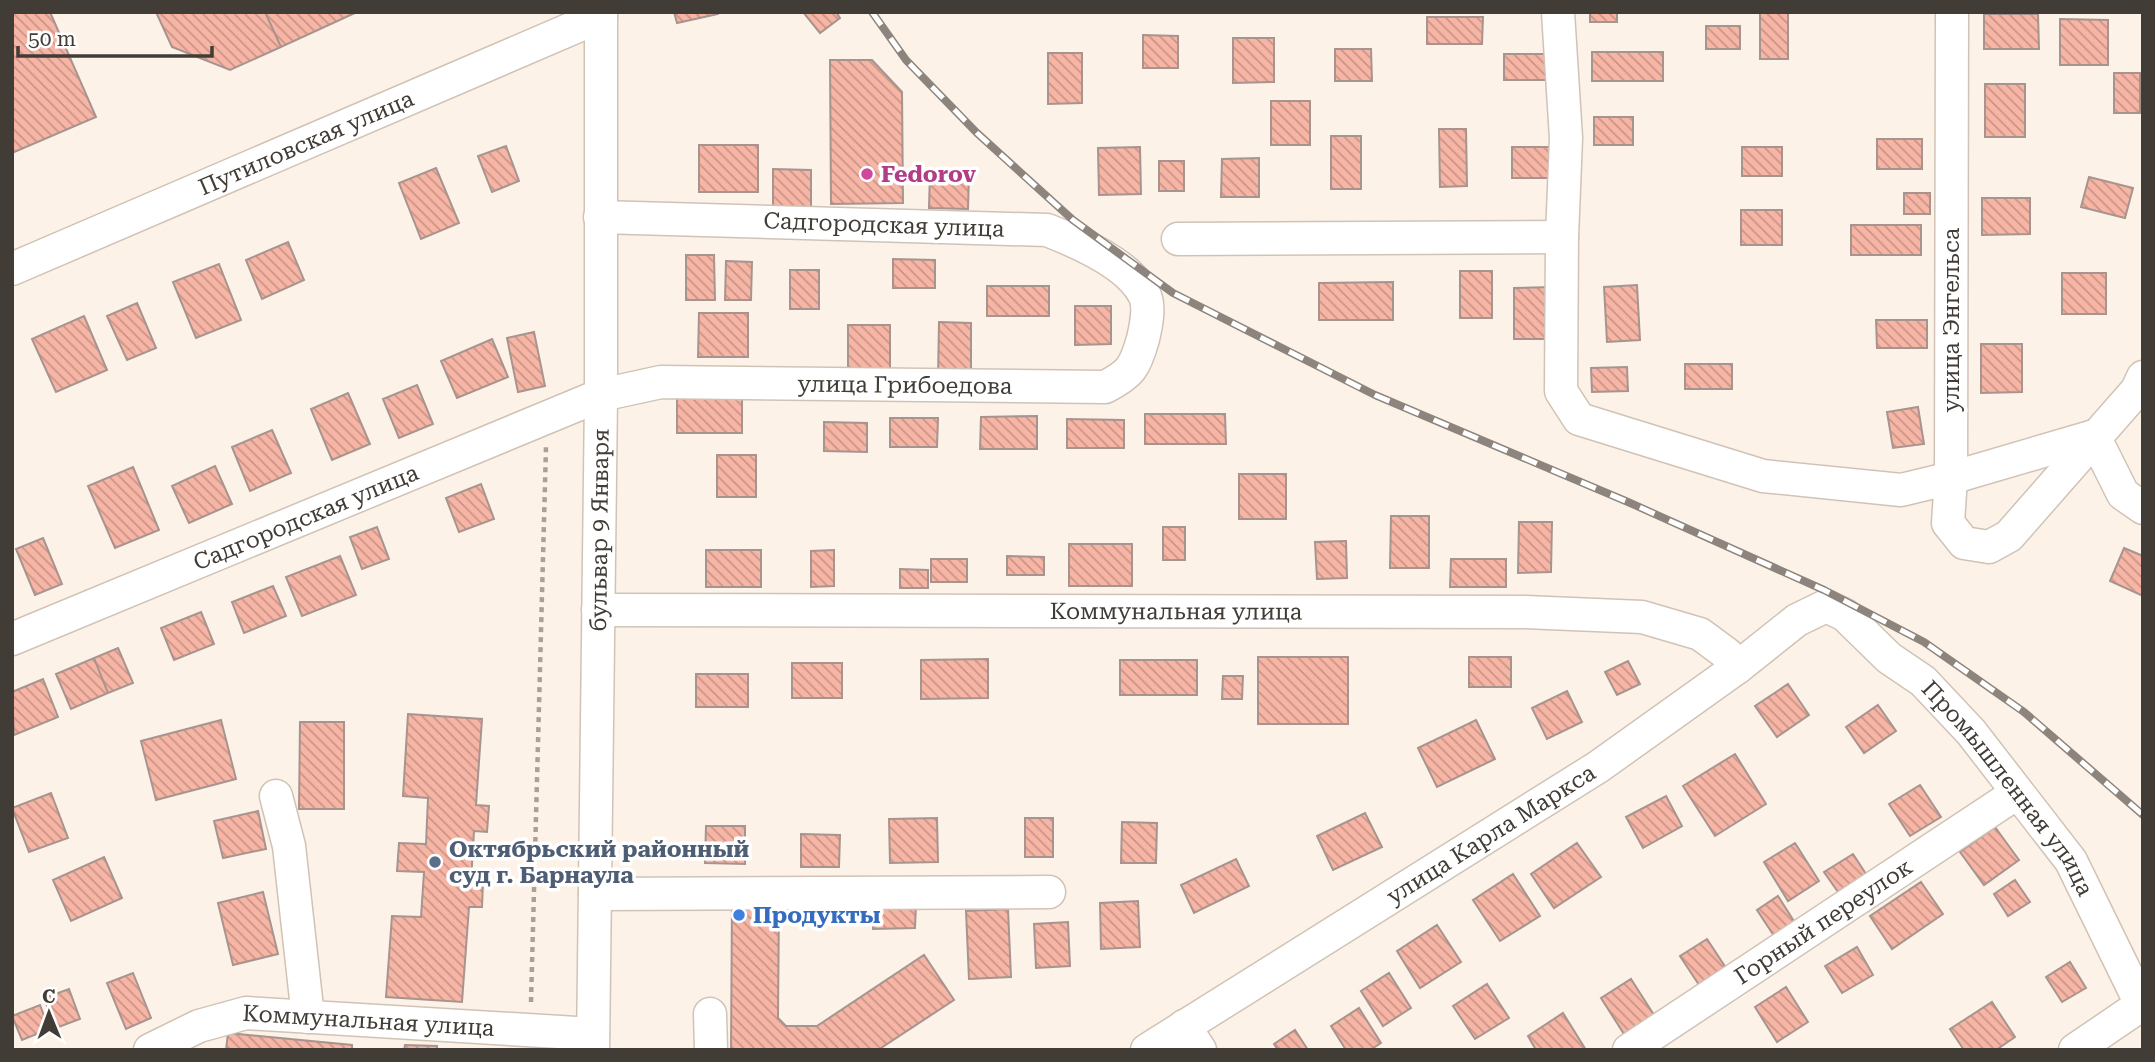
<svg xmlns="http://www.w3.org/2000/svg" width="2155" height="1062" font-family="'Roboto Serif',serif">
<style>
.building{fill:url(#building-back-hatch);stroke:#a7948f;stroke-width:2}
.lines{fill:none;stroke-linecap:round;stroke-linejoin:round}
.minor-casing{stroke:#d0c3b6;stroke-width:35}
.path{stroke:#a9a198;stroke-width:4.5;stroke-dasharray:5 5;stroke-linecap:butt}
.minor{stroke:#fff;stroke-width:32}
.rail-casing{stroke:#8d857d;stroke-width:8}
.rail{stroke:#fff;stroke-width:5;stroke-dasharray:16;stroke-linecap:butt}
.hotel-dot{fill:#d1479c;stroke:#fff;stroke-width:2.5}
.service-dot{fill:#5c6f8a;stroke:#fff;stroke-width:2.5}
.shop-dot{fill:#3f7fe0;stroke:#fff;stroke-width:2.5}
.labels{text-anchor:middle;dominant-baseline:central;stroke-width:7;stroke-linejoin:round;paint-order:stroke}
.street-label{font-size:23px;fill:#413c36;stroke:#fff}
.hotel-label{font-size:23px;font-weight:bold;fill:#b23c85;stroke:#fff;text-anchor:start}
.service-label{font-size:23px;font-weight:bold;fill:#4e5e75;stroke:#fff;text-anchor:start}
.shop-label{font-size:23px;font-weight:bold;fill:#366cbe;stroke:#fff;text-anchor:start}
</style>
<defs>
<pattern id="building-back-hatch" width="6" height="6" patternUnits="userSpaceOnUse" patternTransform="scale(1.75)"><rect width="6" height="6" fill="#f7b5a5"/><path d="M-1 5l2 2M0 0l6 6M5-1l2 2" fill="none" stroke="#ca9487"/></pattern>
</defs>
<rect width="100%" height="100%" fill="#fdf2e7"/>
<path class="building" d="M12,12h38l46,105 -84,36z
M156,12h109l16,35 -51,23 -58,-23z
M265,12h92l-76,35z
M674,12h44v2l-41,9z
M803,12h33l4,6 -20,15z
M1590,12h27v10h-27z
M1760,12h28v47h-28z
M1984,14h54l1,35h-55z
M1427,17h56l-1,27h-55z
M2060,19l48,1v45h-48z
M1706,26h34v23h-34z
M1143,35l35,1v32h-35z
M1233,38h41v44l-41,1z
M1335,49h36l1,32h-37z
M1592,52h71v29h-71z
M1048,53h34v50l-34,1z
M1504,54h44v26h-44z
M830,60h42l30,32 1,111 -72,1z
M2114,73h26v40h-26z
M1985,84h40v53h-40z
M1271,101h39v44h-39z
M1594,117h39v28h-39z
M1439,129h27l1,57 -27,1z
M1331,136h30v53h-30z
M1877,139h45v30h-45z
M699,145h59v47h-59z
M506,146l13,35 -27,11 -14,-36z
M1140,147l1,47 -42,1 -1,-47z
M1512,147h38v31h-38z
M1742,147h40v29h-40z
M1259,158v39h-38l1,-38z
M1159,161h25v30h-25z
M436,168l23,55 -38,16 -22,-56z
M773,169l38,1v37h-38z
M930,172l39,1 -1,36 -39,-1z
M2089,177l44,11 -8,30 -44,-11z
M1904,193h26v21h-26z
M1982,198h48v36l-48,1z
M1741,210h41v35h-41z
M1851,225h70v30h-70z
M288,242l16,38 -42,19 -16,-39z
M686,255h28l1,45h-29z
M893,259l42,1v28h-42z
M726,261l26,1 -1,38h-26z
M219,264l22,56 -45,18 -23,-56z
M790,270h29v39h-29z
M1460,271h32v47h-32z
M2062,273h44v41h-44z
M1393,282v38h-74v-37z
M1637,285l3,55 -33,2 -3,-55z
M987,286h62v30h-62z
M1551,287v52h-37v-51z
M137,303l19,45 -29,12 -20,-44z
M1075,306h36v38l-36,1z
M699,313h49v44h-50z
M84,316l23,54 -51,22 -24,-53z
M1876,320h51v28h-50z
M939,322l32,1v55h-33z
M848,325h42v46h-42z
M534,332l11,54 -27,6 -11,-54z
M492,339l16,38 -51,21 -16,-37z
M1981,344h41v48l-41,1z
M1685,364h47v25h-47z
M1627,367l1,24 -36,1 -1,-24z
M417,385l16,39 -34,14 -16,-39z
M348,393l22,51 -38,16 -21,-51z
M677,395h65v38h-65z
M1918,407l6,37 -31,4 -6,-36z
M1145,414h80l1,30h-81z
M1037,416v33h-57l1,-32z
M890,418h48l-1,29h-47z
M1067,419l57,1v28h-57z
M824,422l43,1v29l-43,-1z
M272,430l19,43 -41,18 -18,-44z
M717,455h39v42h-39z
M215,466l17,38 -43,19 -17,-37z
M133,467l26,63 -44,18 -27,-62z
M1239,474h47v45h-47z
M481,484l13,35 -35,13 -13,-34z
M1391,516h38v52h-39z
M1519,522h33l-1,50 -33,1z
M377,527l12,32 -27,10 -12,-32z
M1163,527h22v33h-22z
M43,538l19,46 -27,11 -19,-46z
M1346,541l1,37 -30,1 -2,-37z
M1069,544h63v42h-63z
M2124,548l19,8v40l-33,-15z
M706,550h55v37h-55z
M834,550v36l-23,1v-36z
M340,556l16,39 -54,21 -16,-39z
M1007,556l37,1v18h-37z
M931,559h36v23h-36z
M1451,559h55v28h-56z
M900,569l28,1v18h-28z
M273,586l13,30 -42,17 -12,-31z
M201,612l13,32 -40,16 -13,-32z
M118,648l15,35 -25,10 -14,-35z
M1258,657h90v67h-90z
M1469,657h42v30h-42z
M94,658l14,35 -37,16 -15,-35z
M988,659v39l-67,1v-39z
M1120,660h77v35h-77z
M1628,661l12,23 -23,11 -12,-23z
M792,663h50v35h-50z
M696,674h52v33h-52z
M1223,676h20l-1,23h-20z
M43,679l15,38 -44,18 -2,-43z
M1788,684l21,31 -32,22 -22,-31z
M1567,691l15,31 -35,17 -15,-31z
M1878,705l18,26 -32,22 -18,-26z
M408,714l74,5 -6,86 13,1 -2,26 -13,-1 -3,50 12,1 -1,25h-13l-7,95 -76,-5 6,-81 29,1 3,-45 -27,-1 2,-28 27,1 2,-46 -25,-2z
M221,720l15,59 -80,21 -15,-59z
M1476,720l19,39 -58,28 -19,-39z
M300,722h44v87h-45z
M1735,754l31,50 -51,32 -32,-50z
M1920,785l21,32 -31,19 -21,-32z
M51,793l17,45 -39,14 -17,-44z
M1666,796l16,30 -39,22 -17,-31z
M258,811l8,38 -43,9 -9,-37z
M1365,813l17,34 -49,23 -16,-34z
M937,818l1,44 -48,1 -1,-44z
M1025,818h28v39h-28z
M1122,822l35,1 -1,40h-35z
M706,826h39v38l-40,-1z
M1995,827l24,33 -35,25 -24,-33z
M801,834l39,1 -1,32h-38z
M1577,843l24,34 -47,31 -23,-34z
M1795,843l24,38 -31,20 -24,-39z
M1853,854l13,20 -28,18 -14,-20z
M104,857l18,41 -51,23 -18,-41z
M1236,859l13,27 -55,27 -13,-28z
M1513,874l27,42 -40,25 -27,-41z
M2015,880l15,22 -22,14 -14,-22z
M1921,882l22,32 -51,35 -22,-33z
M263,892l15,62 -45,11 -15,-62z
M1778,896l19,30 -21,13 -19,-29z
M732,900l47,1 -1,117 8,8h31l107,-71 30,45 -76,50h-147z
M1138,901l2,46 -39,2 -1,-46z
M873,904h43l-1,24 -42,1z
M1008,909l3,68 -42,2 -3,-68z
M1068,922l2,44 -34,2 -2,-44z
M1437,925l24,37 -41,26 -23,-37z
M1707,939l21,32 -27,17 -21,-32z
M1857,947l16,28 -31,18 -17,-27z
M2070,962l16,26 -24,14 -16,-25z
M133,973l18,45 -25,11 -19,-46z
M1389,973l22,35 -28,18 -22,-35z
M1631,979l23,36 -30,19 -23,-36z
M1487,984l22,34 -34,21 -22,-33z
M1786,987l22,35 -31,20 -22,-35z
M69,989l11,30 -24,9 -12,-30z
M1992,1002l23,35 -19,13h-32l-14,-21z
M40,1005l9,24 -27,11 -10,-24z
M1359,1008l22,35 -11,7h-24l-15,-24z
M1563,1013l23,37h-50l-8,-14z
M1295,1030l13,20h-30l-4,-6z
M228,1033l124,12v5h-126z
M405,1045l32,1v4h-33z"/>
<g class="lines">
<g class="minor-casing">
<g id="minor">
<path d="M1558,12l8,126 -4,99 -1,154 18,28 184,57 138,14 50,-12 -3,45 16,20 25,4 20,-11 128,-146 6,-13"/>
<path d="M1952,12l-1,466 143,-42"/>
<path d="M1178,239l384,-2"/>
<path id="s1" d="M12,269l589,-253"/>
<path d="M2094,436l29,58 20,14"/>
<path id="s2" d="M598,610l927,2 117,5 58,17 27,20 11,13"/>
<path id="s3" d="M12,639l589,-244 60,-13 444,5c26,-13 30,-20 38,-48 3,-13 7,-31 2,-43 -15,-32 -67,-54 -98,-66l-447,-13"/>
<path d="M276,796l13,50 19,171"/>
<path d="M595,894l454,-2"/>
<path d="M710,1014l1,36"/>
<path d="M1184,1026l16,24"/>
<path id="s4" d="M150,1050l49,-24 47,-13 347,21"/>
<path id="s5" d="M593,1050l8,-655v-383"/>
<path id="s6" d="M1147,1050l451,-283 140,-100 59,-47 29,-14 19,9 44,43 34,23 48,51 100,129 72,147"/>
<path id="s7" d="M1629,1050l388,-257"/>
<path d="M2075,1050l66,-45"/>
</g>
</g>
<path class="path" d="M531,1002l15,-555"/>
<use href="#minor" class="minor"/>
<g class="rail-casing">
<path id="rail" d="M872,12l34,48 71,73 96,87 100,73 202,102 253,107 196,88 100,52 100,70 119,103"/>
</g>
<use href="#rail" class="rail"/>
</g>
<circle class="hotel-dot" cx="867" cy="174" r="7"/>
<circle class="service-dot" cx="435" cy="862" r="7"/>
<circle class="shop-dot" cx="739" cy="915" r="7"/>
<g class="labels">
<g class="street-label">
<text stroke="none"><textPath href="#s1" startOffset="320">Путиловская улица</textPath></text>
<text transform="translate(884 225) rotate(2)">Садгородская улица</text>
<text transform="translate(1951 320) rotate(-90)">улица Энгельса</text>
<text stroke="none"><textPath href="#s3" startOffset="943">улица Грибоедова</textPath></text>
<text stroke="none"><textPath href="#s3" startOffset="318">Садгородская улица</textPath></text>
<text stroke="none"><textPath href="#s5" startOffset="520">бульвар 9 Января</textPath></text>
<text stroke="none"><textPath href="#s2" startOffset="578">Коммунальная улица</textPath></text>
<text stroke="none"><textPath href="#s6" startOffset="1073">Промышленная улица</textPath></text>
<text stroke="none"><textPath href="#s6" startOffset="406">улица Карла Маркса</textPath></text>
<text stroke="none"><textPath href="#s7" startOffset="233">Горный переулок</textPath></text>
<text stroke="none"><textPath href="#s4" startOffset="226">Коммунальная улица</textPath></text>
</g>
<g class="hotel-label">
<text x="881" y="174">Fedorov</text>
</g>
<g class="service-label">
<text x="449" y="849">Октябрьский районный<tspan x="449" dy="26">суд г. Барнаула</tspan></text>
</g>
<g class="shop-label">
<text x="753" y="915">Продукты</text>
</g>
</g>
<rect width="2155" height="1062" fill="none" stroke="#413c36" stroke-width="28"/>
<g transform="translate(49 1013) rotate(359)" stroke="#ffffff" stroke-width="5" paint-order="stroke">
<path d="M0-5L12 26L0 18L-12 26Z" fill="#413c36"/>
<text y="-10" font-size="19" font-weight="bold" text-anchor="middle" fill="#413c36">С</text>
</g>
<path d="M18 46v10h194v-10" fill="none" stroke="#413c36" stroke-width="3.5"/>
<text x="28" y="46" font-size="21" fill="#413c36" stroke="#ffffff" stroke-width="5" paint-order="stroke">50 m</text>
</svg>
